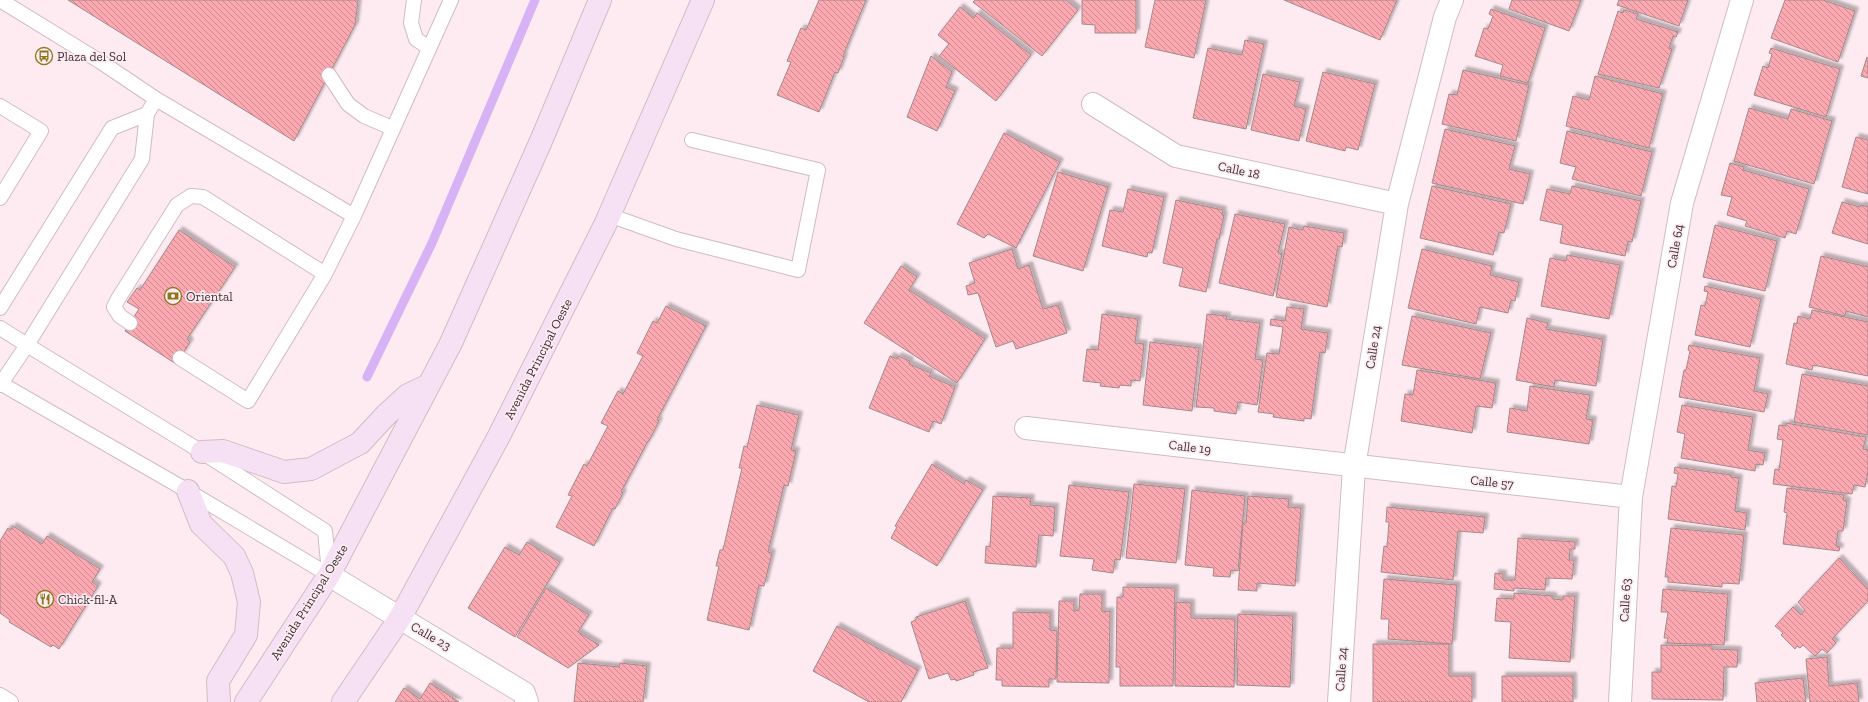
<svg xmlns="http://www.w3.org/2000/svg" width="1868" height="702" font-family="'Zilla Slab',serif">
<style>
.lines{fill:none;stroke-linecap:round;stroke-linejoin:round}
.stream{stroke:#d7b2f4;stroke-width:9}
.building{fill:url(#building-back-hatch);stroke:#a28a8c;filter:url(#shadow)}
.service-casing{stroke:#d2bbc4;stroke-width:16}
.minor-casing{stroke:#d2bbc4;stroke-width:24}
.secondary-casing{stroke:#d2bbc4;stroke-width:24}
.service{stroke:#fff;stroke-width:14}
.minor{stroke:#fff;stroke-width:22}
.secondary{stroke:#f5e1f3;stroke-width:22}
.labels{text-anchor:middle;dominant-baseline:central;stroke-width:3.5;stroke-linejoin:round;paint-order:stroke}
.poi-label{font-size:13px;fill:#3d3438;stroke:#feebf2;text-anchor:start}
.street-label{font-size:13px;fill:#3d3438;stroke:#feebf2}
</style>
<defs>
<pattern id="building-back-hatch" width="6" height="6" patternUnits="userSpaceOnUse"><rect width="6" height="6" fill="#fba8b0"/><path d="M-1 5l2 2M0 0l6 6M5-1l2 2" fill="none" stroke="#cc8a90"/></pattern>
<filter id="shadow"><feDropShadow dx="3.5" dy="-3.5" stdDeviation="1" flood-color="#0004"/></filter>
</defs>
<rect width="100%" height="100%" fill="#feebf2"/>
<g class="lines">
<path class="stream" d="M367,377l65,-134 103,-243"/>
</g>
<path class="building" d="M68,0h290l-3,25 -61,116z
M819,0h47l-23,56 1,1 -6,16 -3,-1 -16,40 -42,-17 14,-33 -4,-1 14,-33 5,2z
M975,0h91l12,10 -36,46 -69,-54z
M1082,0h54v33h-41v-8l-13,-1z
M1155,0h51l-12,58 -49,-11z
M1284,0h113l-17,40z
M1512,0h69l-12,31 -60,-22z
M1619,0h69l-9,26 -62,-21z
M1785,0h38l32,11 -17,51 -67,-24z
M960,7l14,11 3,-5 54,42 -35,46 -57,-45 10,-12 -11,-9z
M1491,9l54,19 -17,55 -28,-7 3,-11 -28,-9 9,-28 4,1 5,-13 -4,-2z
M1624,10l14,4 -2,5 42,13 -2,5 -3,-1 -4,12 3,1 -13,39 -61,-14 20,-63 5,2z
M1245,40l19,4 -18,85 -53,-11 15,-70 34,7z
M1771,48l69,21 -14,48 -72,-22 9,-29 5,2 4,-14 -3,-1z
M931,56l21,16 -6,15 9,4 -18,40 -30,-14z
M1867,57l1,1v20l-7,-2z
M1463,70l66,15 -13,56 -74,-17 7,-30 8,1z
M1323,72l52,12 -17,66 -12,-3 -1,4 -39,-10z
M1263,74l37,8 -6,24 12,3 -7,32 -48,-11z
M1595,76l68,18 -14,54 -83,-22 7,-30 16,4z
M1749,108l39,11 3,-10 41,12 -18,63 -80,-23z
M1445,129l70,17 -6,23 21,5 -7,30 -91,-21z
M1567,131l85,21 -11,44 -69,-17 4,-12 -16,-4z
M1004,133l56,29 -44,86 -28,-14 -4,4 -27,-14z
M1856,137l12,3v54l-26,-7z
M1730,163l14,4 -1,3 66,19 -13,45 -9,-3 -2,7 -40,-12 2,-5 -20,-6 5,-18 -11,-2z
M1058,172l50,15 -25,84 -50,-15z
M1432,186l79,18 -7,29 -5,-1 -6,23 -73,-17z
M1572,186l69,15 -9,41 -4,-1 -3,15 -65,-13 3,-18 -23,-5 7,-31 23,5z
M1128,189l36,8 -12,56 -4,-1 -1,5 -45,-11 8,-36 13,2z
M1176,200l47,10 -1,5h2l-5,24h-2l-11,53 -27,-6 4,-18 -20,-5z
M1842,202l18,5 1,-2 7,2v37l-36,-11z
M1235,214l50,10 -7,29 4,1 -9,42 -54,-13z
M1715,225l62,16 -12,50 -62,-14z
M1304,226l40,7 -2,14 -4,-1 -11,61 -51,-10 13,-70 14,3z
M179,230l56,37 -48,72 3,3 -14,22 -51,-33 14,-22 -12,-7 10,-14 3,2z
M1012,249l6,20 11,-4 14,44 15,-4 9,28 -51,16 -3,-8 -17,6 -18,-54 -10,2 -2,-9 9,-3 -6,-20z
M1422,249l70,17 -2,9 29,7 -4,19 -4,-1 -3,13 -28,-6 -4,17 -68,-16z
M1567,255l53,10 -11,54 -68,-13 9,-48 16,3z
M1821,256l47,11v50l-22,-6 -1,5 -36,-9z
M901,266l16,11 -8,13 76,49 -28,44 -93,-60z
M1705,286l56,13 -11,48 -55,-12 6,-30 4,1 3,-14 -4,-1z
M666,306l40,20 -49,94 2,1 -10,20h-1l-27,51 2,1 -8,16 -2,-1 -19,38 -38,-19 16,-31 -4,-1 16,-31 3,2 21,-40 -7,-3 17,-32 5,3 20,-38 -6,-3 16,-32 4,2z
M1287,307l17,2 -3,20 27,4 -3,20 -5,-1 -9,67 -7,-1v3l-31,-4 1,-3 -16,-2 9,-59 12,1 4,-27 -13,-2 1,-6 14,2z
M1812,310l56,12v54l-55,-11 -1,5 -26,-6 8,-41 3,1 1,-8 12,3z
M1102,314l36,5 -3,24 9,1 -4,37 -9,-1v6l-11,-1 -1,3 -19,-2 1,-3 -18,-2 4,-32 11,1z
M1207,314l20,2 -1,3 34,4 -5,36 8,1 -6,45 -19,-3 -2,12 -22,-3v-3l-18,-1z
M1412,316l79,17 -11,46 -78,-14z
M1527,318l21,5 -2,6 57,10 -7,47 -41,-6 -1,7 -38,-7z
M1150,342l49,6 -7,63 -49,-6z
M1689,345l71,13 -6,33 14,3 -4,18 -85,-15 5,-27h2l4,-19 -2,-1z
M890,356l7,3 1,-3 12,5 -1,3 22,9 -2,3 26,11 -14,37 -8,-3 -4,11 -60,-24z
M1417,370l79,13 -4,25 -16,-2 -4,27 -71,-12 4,-27 8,1z
M1802,374l66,12v49l-74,-13z
M1530,386l60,9 -4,24 7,1 -4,24 -82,-12 3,-24 17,3z
M757,405l42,10 -8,35 5,1 -8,35 -4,-1 -16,67 4,1 -8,33 -5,-1 -10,45 -42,-10 12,-54h-3l4,-16h3l19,-82h-3l5,-22 3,1z
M1682,405l71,12 -5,33 17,3 -2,12 -7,-1 -1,7 -74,-13 4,-24 -8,-2z
M1786,423l80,14 -3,12 5,1v21l-3,16 -11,-2 -2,9 -79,-10 2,-15 4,1 4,-30 -6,-1 2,-14 7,1z
M932,464l32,20 2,-4 17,10 -46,76 -46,-28 6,-11 -2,-1z
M1675,467l56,8v2l8,1 -4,33 12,2 -2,17 -77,-11 4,-33 4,1 2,-13 -4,-1z
M1134,484l51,5 -9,74 -50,-5z
M1069,485l60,7 -9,68 -5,-1 -2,14 -21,-3 2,-11 -34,-3z
M1787,488l57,7 -1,5 4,1 -4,30h-5l-2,15 4,1 -1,4 -56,-7 4,-31 -3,-1z
M1192,490l53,6 -7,75 -7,-1 -1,7 -17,-1 1,-8 -29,-3z
M993,496l38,2 -1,7 25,2 -2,29 -14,-1 -3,32 -51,-4 1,-17 4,1z
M1248,496l41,3 -1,8 13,1 -6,78 -38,-3v8l-19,-1 5,-67h3z
M1387,507l98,10 -2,16 -25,-2 -5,49 -72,-8 3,-26 3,1 2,-25h-3z
M13,526l29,18 5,-8 53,33 -8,13 6,4 -39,63 -6,-4 -2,2 -42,-25 1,-2 -10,-7v-72l8,-13 3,2z
M1671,528l73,7 -5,49 -17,-1v4l-54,-5v-5h-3z
M1518,538l57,4v7h-5l-1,11h5l-2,19 -26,-1 -1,12 -31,-2v3l-20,-2 1,-16 8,1v6h12z
M527,542l33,20 -45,75 -47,-29 37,-61 14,8z
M1839,558l29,31v12l-36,38 4,4 -9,10 -5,-4 -7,7 -12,-11 -3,3 -3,-2 -2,3 -14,-14 2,-2 -8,-7 18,-19 8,8 4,-5 -7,-8z
M1384,579l73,6 -5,59 -64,-5 1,-20h-8z
M1123,587l52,1 -2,98h-53v-19h-4l1,-70h6z
M546,588l43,27 -11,17 21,13 -31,23 -51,-31z
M1663,589l65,5 -4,51 -57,-2 1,-5h-4l4,-26h-7z
M1514,593l39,3v3l10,1v-4h12l-5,66 -61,-4 2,-36 -16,-1 2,-23 17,1z
M1080,594h22v18l8,-1 -1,72 -52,-1 2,-81h15v10l5,-1z
M965,601l23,67 -15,4 1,3 -18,6v-2l-5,1 -3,-7 -19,6 -18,-57 5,-2v-3z
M1176,602l15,1v15l44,1 -1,68 -59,-1z
M1013,612l37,1v17l7,1 -1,48h-7v8l-47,-1v-6h-6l1,-32h16z
M1238,614l55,2 -3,71 -53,-2 1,-26h-2z
M837,626l81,44 -17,32h-32l-56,-31z
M1373,644h76v32h23v26h-99z
M1661,645l51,1v3l26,1 -1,17h-13l-1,33 -71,-1v-27h9z
M1827,657l2,29 28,-3 2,19h-49l-4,-43z
M578,663l41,4 1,-4 27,3 -4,36h-69z
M1502,676h71v26h-71z
M1803,678l3,24h-49l-2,-19z
M430,683l29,19h-64l9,-14 16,11z"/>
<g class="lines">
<g class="service-casing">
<path id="service" d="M0,0l101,62 55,37 -9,15 -5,45 -115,186 175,107 123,79 4,42
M414,0l-3,23 5,16 13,9
M329,75l19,29 16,12 28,12
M156,99l198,117 97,-216
M0,106l41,25 -41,67
M609,215l67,24 122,31 20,-100 -126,-30
M0,308l112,-180 35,-14
M130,323l-10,-7 -6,-9 4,-8 59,-94 14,-9 12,1 122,77
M0,328l27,17 -27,40
M180,358l68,43 77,-127 29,-58
M0,383l188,108 141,84
M0,695l11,7"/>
</g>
<g class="minor-casing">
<path id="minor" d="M1093,104l83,52 221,48
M1026,428l605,69
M329,575l195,118 3,9
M1339,702l15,-235 43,-263 48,-187 7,-17
M1620,702l11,-205 51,-294 60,-203"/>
</g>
<g class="secondary-casing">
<path id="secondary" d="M202,452l21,-1 61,21 27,-3 49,-26 26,-28 22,-20 21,-10
M188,491l13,33 33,32 8,17 7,29 -3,33 -28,46 1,21
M246,702l83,-127 122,-232 90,-202 59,-141
M343,702l57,-84 99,-182 106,-211 98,-225"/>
</g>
<use href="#service" class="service"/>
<use href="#minor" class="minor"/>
<use href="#secondary" class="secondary"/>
</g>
<defs>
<g id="bus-ring" transform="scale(0.9)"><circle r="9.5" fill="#feebf2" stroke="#8c791f" stroke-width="1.5"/><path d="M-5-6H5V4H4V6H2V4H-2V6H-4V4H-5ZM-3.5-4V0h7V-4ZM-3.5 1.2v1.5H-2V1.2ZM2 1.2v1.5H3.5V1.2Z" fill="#8c791f"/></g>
<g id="bank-ring" transform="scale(0.9)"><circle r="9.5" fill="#feebf2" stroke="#8c791f" stroke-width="1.5"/><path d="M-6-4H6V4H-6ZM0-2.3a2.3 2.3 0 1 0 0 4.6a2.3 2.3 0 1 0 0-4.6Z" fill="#8c791f"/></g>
<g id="restaurant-ring" transform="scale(0.9)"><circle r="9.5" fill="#feebf2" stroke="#8c791f" stroke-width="1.5"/><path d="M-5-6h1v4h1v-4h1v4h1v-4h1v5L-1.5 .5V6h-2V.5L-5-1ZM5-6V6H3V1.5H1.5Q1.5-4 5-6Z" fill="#8c791f"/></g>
</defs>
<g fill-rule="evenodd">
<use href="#bus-ring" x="44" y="56"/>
<use href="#bank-ring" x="173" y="296"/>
<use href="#restaurant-ring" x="45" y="599"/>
</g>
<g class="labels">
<g class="poi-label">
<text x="57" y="56">Plaza del Sol</text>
<text x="186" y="296">Oriental</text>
<text x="58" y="599">Chick-fil-A</text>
</g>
<g class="street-label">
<text transform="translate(1239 170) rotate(12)">Calle 18</text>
<text transform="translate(1675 246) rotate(-80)">Calle 64</text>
<text transform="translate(1373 347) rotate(-81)">Calle 24</text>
<text transform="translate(538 359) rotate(-63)">Avenida Principal Oeste</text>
<text transform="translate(1190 447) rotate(7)">Calle 19</text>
<text transform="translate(1492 482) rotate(6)">Calle 57</text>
<text transform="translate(1625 600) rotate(-87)">Calle 63</text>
<text transform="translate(309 602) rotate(-58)">Avenida Principal Oeste</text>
<text transform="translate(431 636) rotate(30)">Calle 23</text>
<text transform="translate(1341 669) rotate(-86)">Calle 24</text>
</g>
</g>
</svg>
